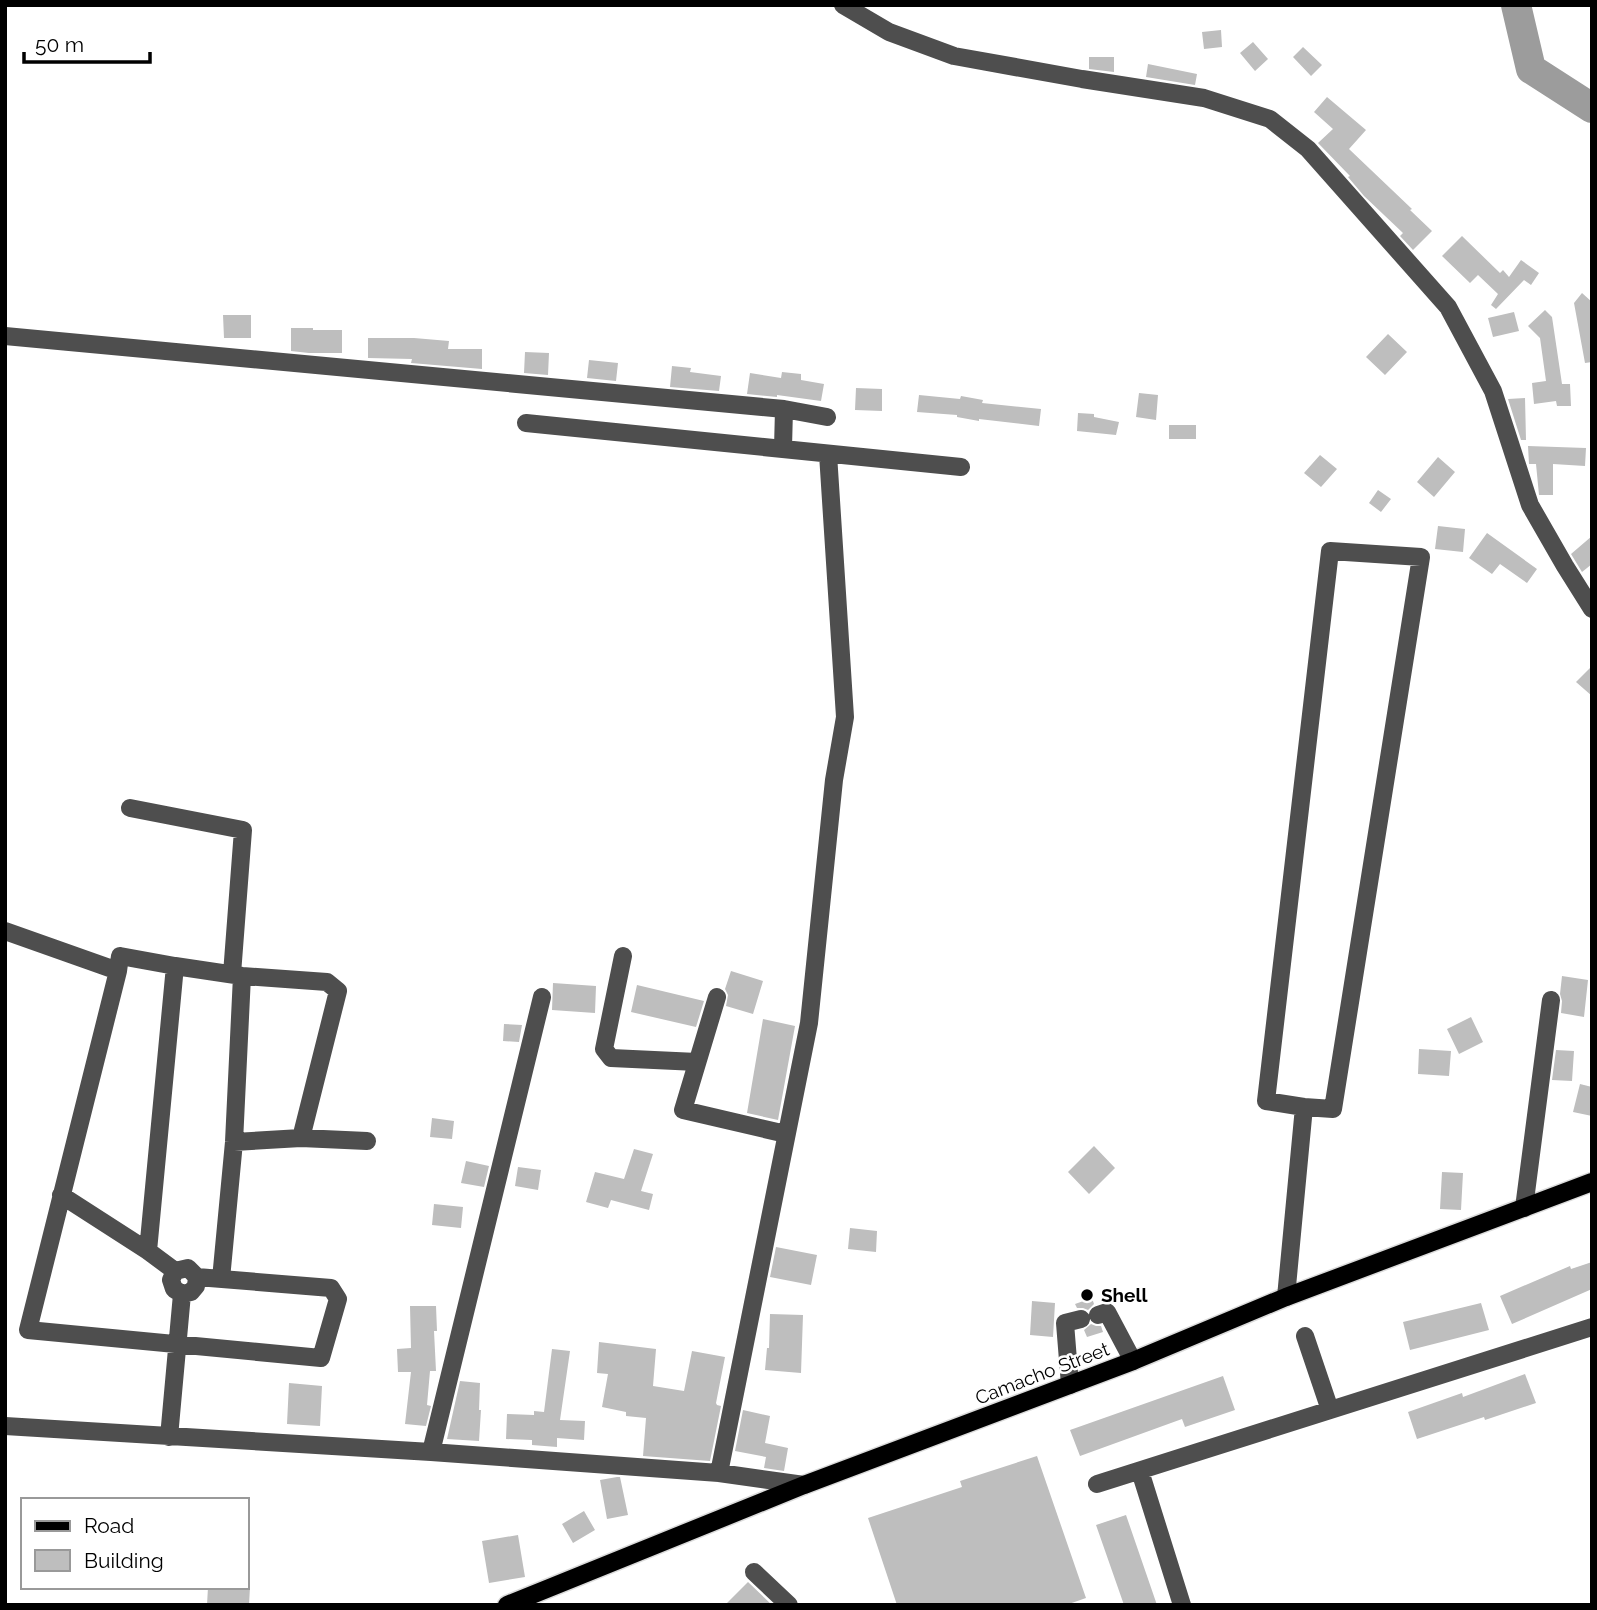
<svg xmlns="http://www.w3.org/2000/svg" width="1597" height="1610" font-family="Raleway,sans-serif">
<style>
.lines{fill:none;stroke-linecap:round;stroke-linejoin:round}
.river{stroke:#9c9c9c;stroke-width:30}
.building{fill:#bebebe}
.major-casing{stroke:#dbdbdb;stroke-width:21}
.minor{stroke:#4e4e4e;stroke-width:18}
.major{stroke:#000;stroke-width:18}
.poi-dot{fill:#000;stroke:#fff;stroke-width:2.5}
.labels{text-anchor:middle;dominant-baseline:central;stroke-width:5;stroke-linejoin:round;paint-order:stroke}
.poi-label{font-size:19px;font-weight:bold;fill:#000;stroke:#fff;text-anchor:start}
.street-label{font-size:19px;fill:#000;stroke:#fff}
</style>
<rect width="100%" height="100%" fill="#fff"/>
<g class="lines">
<path class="river" d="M1516,5l15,64 61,39"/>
</g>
<path class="building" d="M1221,30l1,17 -18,2 -2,-17z
M1253,42l15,17 -13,12 -15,-18z
M1303,47l19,18 -11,11 -18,-19z
M1089,57h25v15l-25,-3z
M1148,64l49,10 -2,11 -49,-8z
M1327,97l39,33 -17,19 63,60 -2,1 22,21 -19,19 -13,-14 3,-3 -39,-37 -16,-19 2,-1 -32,-33 15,-14 -19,-17z
M1462,236l38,37 3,-3 6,7 12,-17 18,13 -8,12 -7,-5 -28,29 -5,-4 7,-11 -20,-19 -8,8 -28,-27z
M1582,293l10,9v60l-7,1 -11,-60z
M1545,310l7,7 10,67h8l1,22h-14l-1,-5 -22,3 -2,-21 14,-2 -6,-43 -12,-12z
M1514,312l5,19 -26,6 -5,-19z
M223,315h28v23h-27z
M291,328h22v2h29v23h-33l-18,-2z
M1388,334l19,18 -22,23 -19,-18z
M368,338h46l35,3 -1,8h34v20l-71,-6 1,-4 -44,-1z
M525,352l24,1 -1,22 -24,-2z
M589,360l29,3 -2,18 -29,-3z
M672,366l19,2 -1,4 31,4 -2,15 -49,-4z
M782,372l19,2v6l23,4 -3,17 -44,-6v2l-30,-3 3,-21 31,5z
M856,388l26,1v22l-27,-1z
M1139,393l19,2 -2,25 -20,-3z
M919,395l41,4 1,-3 22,4 -1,3 59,6 -2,17 -60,-7v2l-22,-4v-2l-40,-3z
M1525,398l1,42h-5l-13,-41z
M1078,413l16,1v3l25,5 -3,13 -39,-4z
M1169,425h27v14h-27z
M1528,446l58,2 -1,18 -32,-2v31h-14l-3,-31h-7z
M1320,455l17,14 -16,18 -17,-14z
M1438,457l17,15 -21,25 -17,-15z
M1378,490l13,9 -10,13 -12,-9z
M1438,526l27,3 -2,23 -28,-3z
M1487,533l50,36 -10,14 -27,-19 -8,10 -23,-16z
M1592,536v28l-10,8 -11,-18z
M1592,666v30l-16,-14z
M731,971l32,10 -10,33 -27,-8 2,-11 -3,-6z
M1562,976l26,4 -4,37 -23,-4 1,-12 -2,-7z
M553,983l43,3 -1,27 -43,-3z
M637,985l67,16 -8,26 -65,-15z
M1471,1017l12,25 -24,12 -12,-25z
M763,1019l32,7 -17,94 -31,-7z
M504,1024l18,1 -3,17 -16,-1z
M1419,1049l32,2 -2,25 -31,-2z
M1556,1050l18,1 -2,30 -20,-1z
M1580,1084l12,3v29l-19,-4z
M432,1118l22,3 -2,18 -22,-2z
M1094,1146l21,22 -26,26 -21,-22z
M634,1149l19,5 -12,37 12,3 -4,16 -38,-10 -3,8 -22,-6 9,-30 29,7z
M466,1161l23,5 -5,21 -23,-4z
M518,1167l23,3 -3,20 -23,-4z
M1442,1172l21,1 -2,37 -21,-1z
M434,1204l29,3 -2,21 -29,-3z
M850,1228l27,3 -1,21 -28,-3z
M776,1247l41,8 -6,30 -41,-8z
M1592,1262v27l-80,35 -12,-28 70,-30 1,3z
M1092,1298l2,6 -6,6 -5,-2h-6l-2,-4z
M1032,1301l23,2 -2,34 -23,-2z
M1481,1303l8,27 -79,20 -7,-28z
M410,1306h26l1,25h-3l2,40h-6l-3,34 4,1 -5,20 -21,-2 6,-52h-13l-1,-23 14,-1z
M770,1314l33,1 -2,58 -36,-3 2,-22h2z
M1091,1324l5,2h5l2,6 -16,5 -3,-7z
M599,1342l57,7 -3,37 31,5 8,-40 33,6 -9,46 1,2 4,1 -11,55 -67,-5 3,-38 -20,-2v-4l-24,-5 6,-33 -11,-1z
M552,1349l18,2 -10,69 25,1 -1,19 -27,-2v9l-25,-2v-5l-26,-1 1,-25 27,1v-4l10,1z
M1525,1374l11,29 -51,17 -1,-3 -67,22 -9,-27 54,-19 1,4z
M1223,1376l12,34 -50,17 -3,-8 -102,37 -10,-26z
M460,1381l20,2 -1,27h2l-2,31 -32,-2z
M289,1383l33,3 -2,40 -33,-2z
M743,1410l27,6 -5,27 23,5 -4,23 -20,-3 2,-11 -31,-6z
M1037,1456l49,142 -20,7h-169l-29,-87 94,-31 -2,-6z
M617,1477h3l8,38 -21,4 -7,-39z
M584,1511l11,19 -22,13 -11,-19z
M1126,1515l31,90h-33l-28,-80z
M518,1535l7,42 -36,6 -7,-42z
M748,1582l24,23h-47z
M208,1587h42l-1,18h-42z"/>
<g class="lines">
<g class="major-casing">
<path id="major" d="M507,1605l297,-120 329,-124 153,-64 306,-115"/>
</g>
<path class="minor" d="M843,5l46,27 65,24 128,23 122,19 66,21 38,30 140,158 45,84 37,114 35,61 27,43
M5,336l779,73 43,8
M526,423l435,44
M783,448l1,-39
M1330,551l91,6 -88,552 -29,-2 -38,-6z
M130,808l113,22 -11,144
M5,931l113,40
M623,956l-19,93 7,9 86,4
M717,997l-34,113 103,24
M234,1142l67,-4 66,3
M61,1195l87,56 27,20
M1524,1208l27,-208
M148,1251l27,-285
M197,1277l-1,9 -5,6 -9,2 -8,-5 -3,-9 4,-9 13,-3 9,9 134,11 7,11 -17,59 -293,-28 90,-359 2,-15 55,10 67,10 85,6 11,9 -37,147
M221,1279l13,-137 8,-166
M1286,1297l18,-190
M1098,1315l9,-3 26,49
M1305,1336l25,74
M1070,1385l-5,-62 16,-4
M5,1426l426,26 288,21 85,12
M169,1437l13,-143
M431,1452l111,-455
M1140,1471l42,134
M719,1473l90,-450 25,-243 11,-63 -17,-263
M1097,1484l495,-157
M754,1572l35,33"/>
<use href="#major" class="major"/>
</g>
<circle class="poi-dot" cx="1087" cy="1295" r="7"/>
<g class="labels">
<g class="poi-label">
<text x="1101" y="1295">Shell</text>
</g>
<g class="street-label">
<text transform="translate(1042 1373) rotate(-21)">Camacho Street</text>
</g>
</g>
<rect width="1597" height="1610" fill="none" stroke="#000000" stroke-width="14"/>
<rect x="21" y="1498" width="228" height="91" fill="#ffffff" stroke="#999999" stroke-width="2"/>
<rect x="35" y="1521" width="35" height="10" fill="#000000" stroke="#999999" stroke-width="2"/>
<text x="84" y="1533" font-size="21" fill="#000000">Road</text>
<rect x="35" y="1550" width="35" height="21" fill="#bebebe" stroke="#999999" stroke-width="2"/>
<text x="84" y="1568" font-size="21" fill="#000000">Building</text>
<path d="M24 52v10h126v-10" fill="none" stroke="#000000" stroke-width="3.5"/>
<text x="35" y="52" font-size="21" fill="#000000" stroke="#ffffff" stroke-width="5" paint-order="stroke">50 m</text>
</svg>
